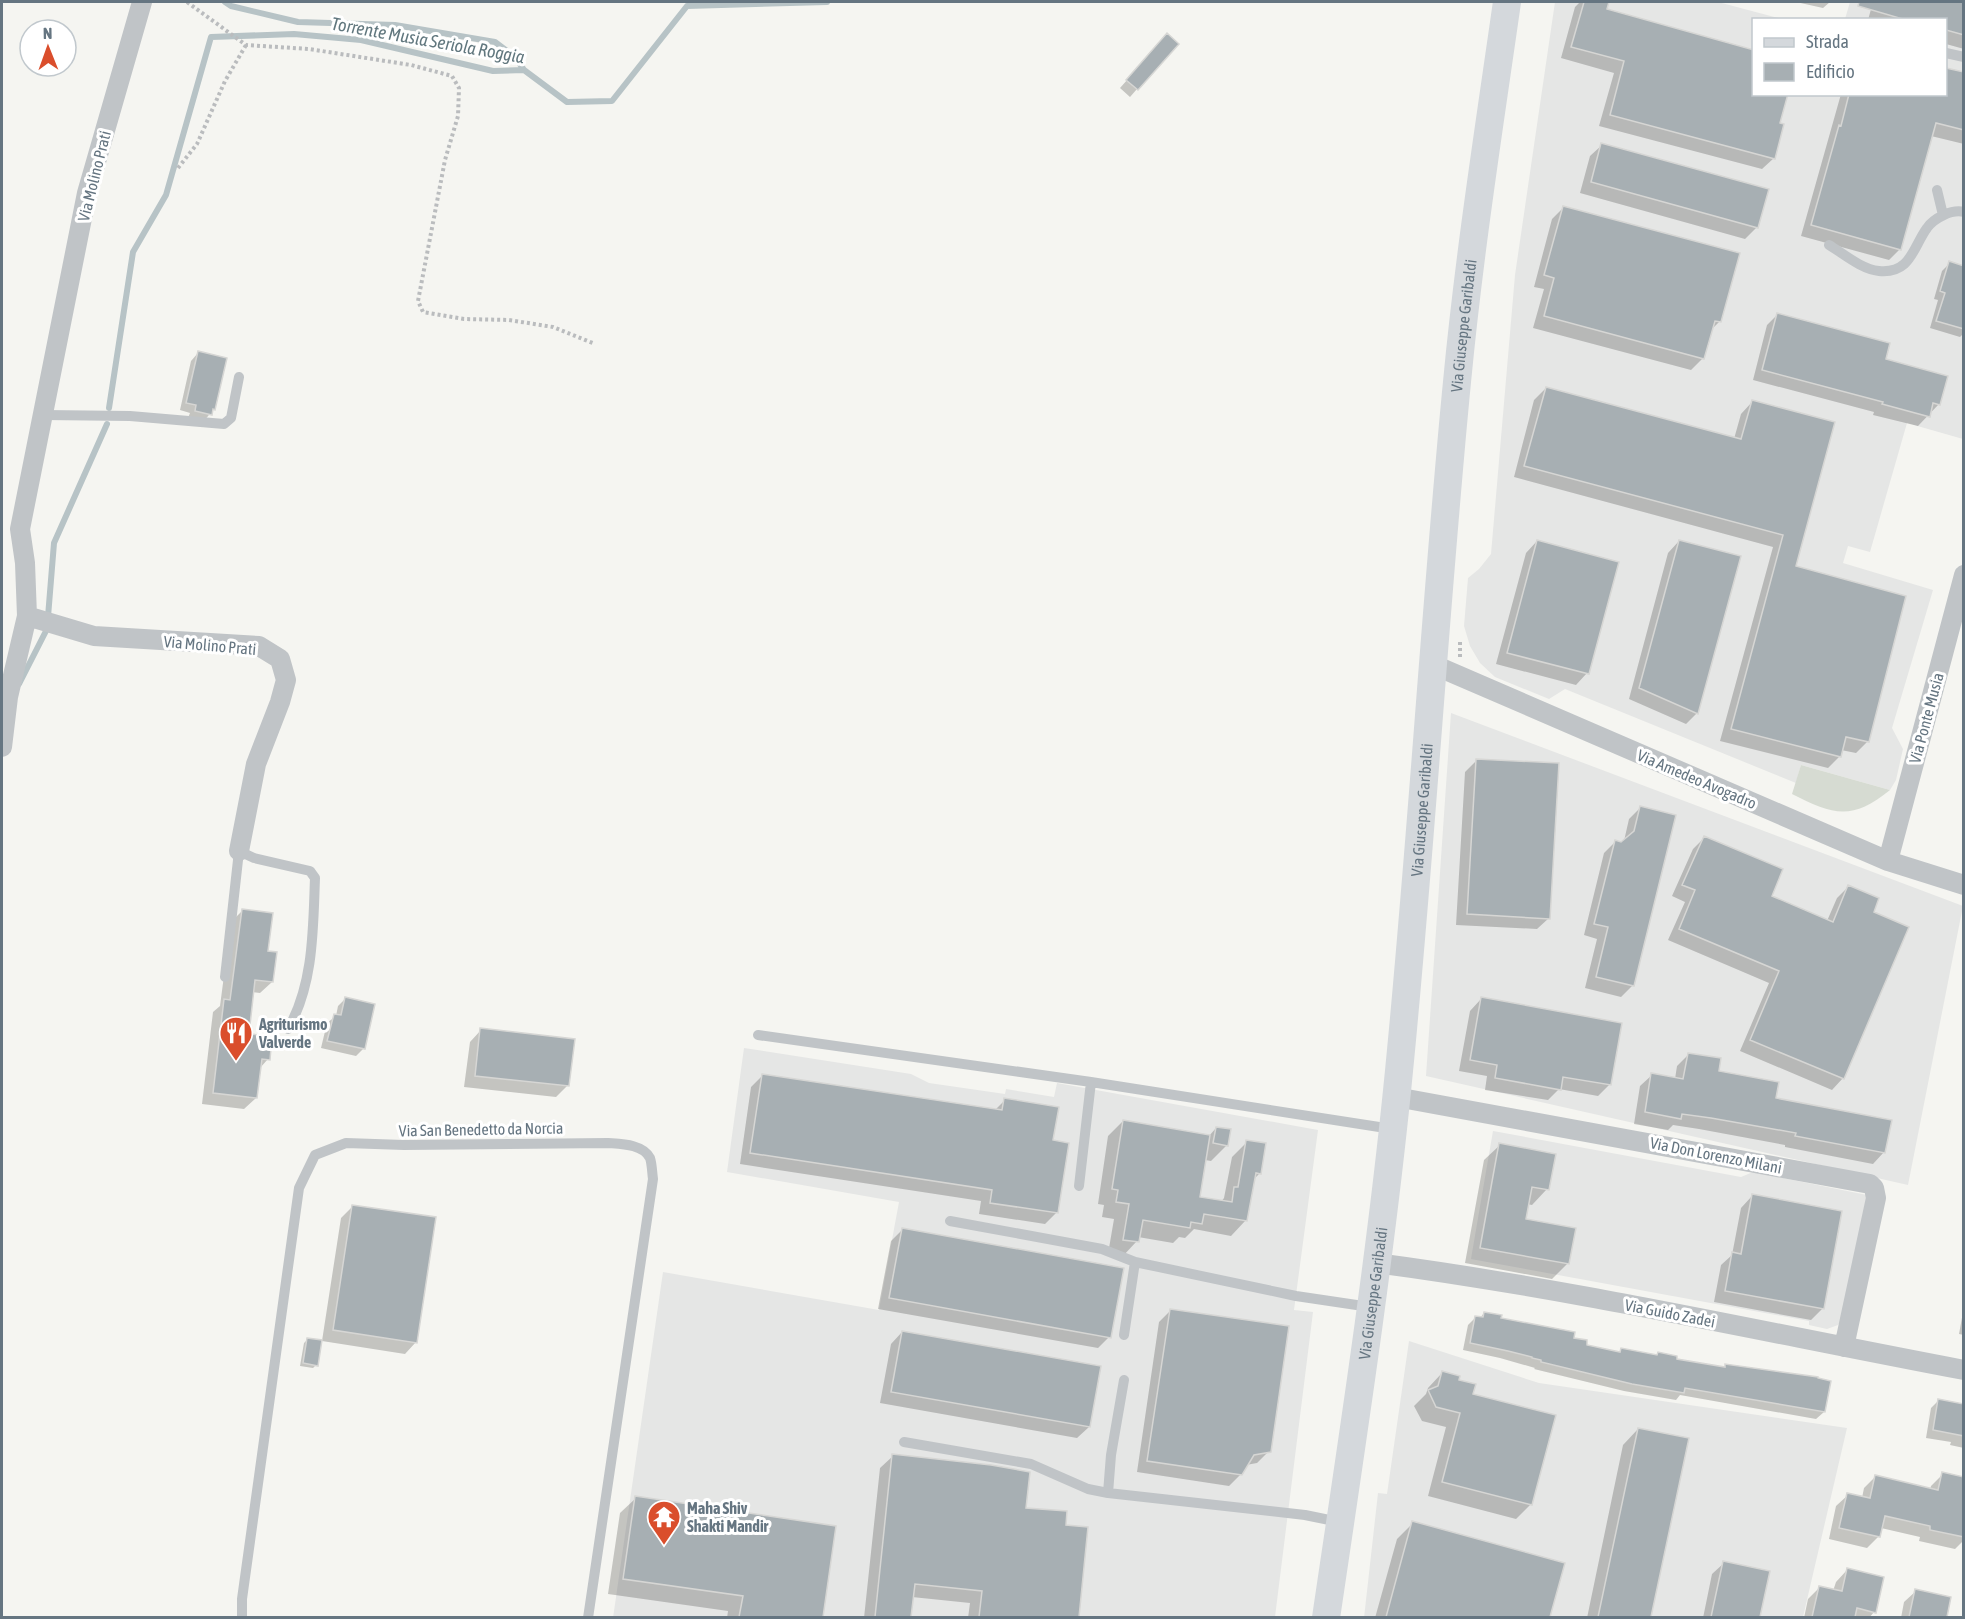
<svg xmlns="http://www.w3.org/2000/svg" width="1965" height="1619" font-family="'Asap Condensed',sans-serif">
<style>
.built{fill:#e5e6e5}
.green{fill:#d6dbd2}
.shadow{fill:#0003}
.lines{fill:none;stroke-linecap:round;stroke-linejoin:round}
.stream{stroke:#b7c3c6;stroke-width:6}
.building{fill:#a7afb3;stroke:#d6d6d4;stroke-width:1.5}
.path{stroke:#babcbe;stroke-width:4;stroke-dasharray:3 3;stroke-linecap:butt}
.lane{stroke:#c0c4c7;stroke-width:10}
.street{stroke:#c0c4c7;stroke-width:20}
.secondary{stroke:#d4d8dc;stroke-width:28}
.labels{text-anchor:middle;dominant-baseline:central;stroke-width:6;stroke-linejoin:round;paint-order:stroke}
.street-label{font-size:16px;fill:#657581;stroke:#fff}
.poi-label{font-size:16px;font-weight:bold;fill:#657581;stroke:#fff;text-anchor:start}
.water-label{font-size:18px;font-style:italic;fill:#61777e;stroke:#fff}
</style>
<rect width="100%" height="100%" fill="#f5f5f1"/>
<path class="built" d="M1555,2h163l64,17 -28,1v74h192v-74l-101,-1 5,-17h113v437l-56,-16 -37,129 -22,-6 -5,17 90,27 -41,138 11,21 -7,31 -6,10 -89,-25 -5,18 -231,-94 -16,10 -54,-22 -15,-14 -10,-17 -6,-20 4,-48 11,-9 12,-15 24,-279z
M1451,713l512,193 -55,279 -482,-109z
M744,1048l167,26 18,9 76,11 1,-5 48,8 3,-14 261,47 -24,180 19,2 -38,305 -662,1 50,-346 216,38 20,-108 -172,-30z
M1493,1131l248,46 12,-5 114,23 -25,124 -4,6 -11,4 -18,-4v-4l-338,-62z
M1409,1341l130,42 308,45 -44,189 -439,1 14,-125 9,1z"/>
<path class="green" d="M1801,765l89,25c-38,31 -57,25 -98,4z"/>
<path class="shadow" d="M1580,2h27l-2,8 149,84 24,30 -4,34 -12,11 -163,-43 15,-53 -53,-15 14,-51z
M1796,2h34l-7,6z
M1873,2h91v47l-18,-5v-24h-78z
M1160,43l-23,46 -7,8 -10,-9z
M1946,69l18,5v70l-33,-8 -31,113 -11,11 -88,-24 40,-142h105z
M1602,145l155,82 -12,12 -165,-46 10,-37z
M1563,208l157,113 -10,10 -7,27 -12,12 -158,-42 11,-39 -10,-2 18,-68z
M1950,263l14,4v66l-4,4 -30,-9 8,-28 -4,-1 8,-28z
M1778,314l106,46 55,44 -21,22 -45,-11 1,-3 -121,-32 14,-55z
M198,353l16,56 -11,13 -15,-4 2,-5 -10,-3 11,-49z
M1546,388l188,51 7,-25 11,-12 42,165 110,30 -37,145 -11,11 -15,-3 -1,6 -12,12 -108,-27 53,-194 -259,-70 20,-77z
M1537,541l50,132 -11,12 -80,-21 30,-111z
M1679,541l18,172 -11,11 -57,-25 39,-146z
M1476,761l73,157 -12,11 -81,-4 9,-153z
M1641,807l-8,178 -12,12 -36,-9 12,-49 -13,-4 20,-82 11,-11 6,1 3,-2 5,-22z
M1704,838l66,59 57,24 10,-23 11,-11 24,26 -29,165 -11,12 -92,-39 29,-68 -101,-43 17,-38 -13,-6 21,-47z
M243,910l23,42 6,30 -12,11 -8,-1 -5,43 21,24 -8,9 -4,30 -12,11 -42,-5 11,-92 7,-6 11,-84z
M345,999l18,50 -7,7 -35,-8 6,-25 9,-7 2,-10z
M1481,999l129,85 -12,12 -39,-7 -11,11 -63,-10 2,-14 -28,-5 11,-60z
M481,1030l87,55 -12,12 -92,-10 6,-45z
M1689,1054l28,19 167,79 -11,12 -88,-17v-2l-86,-16 -26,-4 -5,5 -34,-6 6,-38 12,-11 23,4 2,-13z
M763,1075l231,36 11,-11 46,42 6,70 -12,12 -66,-10 2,-13 -241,-37 11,-77z
M1123,1121l86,15 7,-8 11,17 -16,16 -6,-1 -7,38 23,4 3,-4 8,-41 15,-15 17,2 -5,30 -6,6 -7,40 -15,16 -37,-7 -9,9 -6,-1 -6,6 -35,-6 -1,4 -15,16 -14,-3 6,-35 -12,-2 2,-12 -6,-1 10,-68z
M1500,1145l47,44 -15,16 -5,-1 -3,16 44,43 -16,16 -87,-16 19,-103z
M1752,1196l71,112 -12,12 -97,-18 7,-37 11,-10 9,-47z
M353,1206l63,136 -11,12 -83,-13 19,-123z
M902,1230l207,107 -11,11 -220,-39 13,-68z
M1171,1310l98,141 -12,12 -11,2 -5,9 -12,12 -92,-14 22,-150z
M1963,1312h1v23l-5,-1z
M1484,1313l88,26 13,7 33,7 4,-3 34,6 2,-2 17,6 47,9 4,-4 98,47 -8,7 -136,-24 -4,5 -52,-9 -90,-22 1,-1 -35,-10 -37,-8 5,-25 8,-8 4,1z
M902,1332l187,95 -12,11 -197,-35 11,-59z
M307,1340l9,25 -3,3 -13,-2 4,-23z
M1442,1373l15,8 14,14 60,109 -15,15 -88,-23 18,-69 -24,-6 -8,-15 12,-12 2,-6z
M1938,1401l26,6v41l-14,-3 1,-3 -25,-4 5,-30z
M1638,1429l49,10 -37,179h-63l36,-173z
M893,1456l171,70 22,3 -9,89h-109l2,-15 -58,-6 -3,21h-45l16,-150z
M1943,1474l21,5v61l-9,9 -36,-8 1,-4 -39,-9 -2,8 -12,12 -38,-9 7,-33 12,-11 14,3 2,-10 11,-11 55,13 1,-4z
M636,1498l199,29 -14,91h-94l1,-7 -120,-17 12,-81z
M1413,1523l150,41 -15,54h-173l22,-79z
M1724,1563l44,9 -10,46h-55l9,-44z
M1847,1570l27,42 -5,6h-65l4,-19 12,-12 13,4 3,-9z
M1916,1591l33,7 -4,20h-44l3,-16z"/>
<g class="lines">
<path class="stream" d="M225,2l6,4 67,16 97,3 100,17 20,15 9,13
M109,408l24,-156 33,-57 45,-158 83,-3 67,6 132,31 31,-1 43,32 45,-1 75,-95 140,-4
M19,684l28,-55 7,-86 53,-119"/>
</g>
<path class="building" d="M1584,2h25l-2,7 147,41v44h34l-8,29 4,1 -9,35 -165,-44 14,-54 -53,-14z
M1859,2h105v33l-18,-5v-10h-40l-48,-14z
M1167,33l12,11 -41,46 -12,-10z
M1946,68l18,4v58l-28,-7 -35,127 -90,-25 28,-100 2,1 8,-32h97z
M1601,143l168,46 -11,39 -167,-46z
M1563,206l177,47 -19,69 -6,-1 -11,38 -160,-43 10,-38 -10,-3z
M1949,261l15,5v63l-28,-8 9,-28 -5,-2z
M1777,313l113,30 -4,16 62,17 -8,29 -7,-2 -3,14 -48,-13 1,-2 -121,-32z
M198,351l29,7 -12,52 -2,-1 -1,6 -17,-4 1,-6 -10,-2z
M1546,387l195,52 11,-39 83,22 -39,144 110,30 -37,146 -23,-5 -5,20 -110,-28 52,-194 -259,-69z
M1537,540l82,22 -30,112 -82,-21z
M1679,540l62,16 -43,158 -59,-26z
M1476,759l83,4 -9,156 -83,-5z
M1640,806l36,9 -42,171 -38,-9 12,-50 -14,-3 21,-84 6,2 13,-11z
M1704,836l79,33 -11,27 61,26 15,-37 31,13 -5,14 35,15 -65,152 -94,-39 29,-69 -100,-42 16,-39 -13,-5z
M242,909l31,4 -5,38 9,1 -4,30 -18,-2 -6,54 23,2 -2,24 -8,-1 -5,39 -44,-5 11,-94 6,1z
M345,997l30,7 -10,45 -38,-8 7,-27 7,1z
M1481,997l141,26 -11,62 -48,-8 -2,13 -66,-12 2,-13 -27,-5z
M480,1028l95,11 -6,47 -94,-10z
M1688,1053l33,5 -2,13 60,11 -3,16 116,22 -7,33 -90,-17 1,-3 -85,-15 -29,-4 -1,5 -36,-7 6,-39 32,6z
M762,1074l240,36 2,-12 55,9 -6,33 16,3 -11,70 -68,-10 2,-13 -242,-37z
M1123,1120l87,15 -10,62 32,5 2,-15h4l8,-47 20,3 -5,31 -5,-1 -9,48 -43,-7 -2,10 -11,-2 -1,6 -47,-8 -4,22 -16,-2 6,-36 -13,-2 2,-12 -6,-1z
M1216,1127l15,2 -3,17 -15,-3z
M1499,1143l57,11 -7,36 -17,-3 -6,32 50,9 -7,36 -89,-16z
M1752,1194l90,17 -18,98 -99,-18 7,-39 9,2z
M352,1205l84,12 -19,126 -84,-13z
M902,1228l222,40 -13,70 -222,-40z
M1170,1309l119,17 -18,126 -17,3 -12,20 -95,-14z
M1484,1312l18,3 -1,3 74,14 -1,6 13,2v5l33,7 1,-4 36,7 1,-3 19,4v3l48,8v-3l93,13v1l13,3 -6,31 -140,-24 -1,5 -52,-9 -91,-22v-2l-9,-2v-1l-24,-6 -38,-8 5,-27 8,1z
M902,1331l199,35 -11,61 -199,-35z
M307,1338l15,2 -4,26 -15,-3z
M1442,1371l18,5 -1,4 17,4 -3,10 83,21 -24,90 -90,-23 18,-69 -24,-6 -8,-17 10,-4z
M1938,1399l26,5v32l-31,-6z
M1638,1428l51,10 -38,179h-53z
M892,1454l99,11 39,7 -4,36 41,3 -1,14 22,2 -9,90h-100l3,-26 -67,-7 -4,33h-36z
M1942,1472l22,5v60l-34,-7v-4l-45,-10 -5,21 -41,-9 8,-35 23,5 5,-23 63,15z
M635,1496l201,30 -13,91h-84l4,-21 -120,-17z
M1412,1521l153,42 -15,54h-164z
M1723,1561l47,10 -10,46h-49z
M1847,1568l37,9 -8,36 -19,-5 -2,9h-43l7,-31 23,5z
M1915,1589l36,8 -4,20h-38z"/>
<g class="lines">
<path class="path" d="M187,2l59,43 63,4 102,16 41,11 7,12 -1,28 -13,44 -27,141 5,11 41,7 45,1 44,7 42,17
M178,168l19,-24 28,-63 21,-36
M1460,657v-16"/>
<path class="lane" d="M1946,53l18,4
M1937,190l6,25
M1829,245c15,9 32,24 50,26 32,3 34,-24 48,-43 7,-10 25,-19 37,-16
M44,415l86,1 94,8 7,-6 8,-41
M225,977l14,-126 15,7 56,13 5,7c-2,50 -1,106 -27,151
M758,1035l333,47 301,47
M1079,1186l12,-104
M950,1221l152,28 33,13 161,34 74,11
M1124,1335l11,-73
M1124,1380l-13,75 -3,38 197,22 34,7
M904,1442l127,22 57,25 20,4
M242,1618v-19l57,-411 16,-33 31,-12 58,2 204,-2c13,1 35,1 42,15 2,6 2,14 3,21l-65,439"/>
<path class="street" d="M27,616l67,20 165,10 21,13 6,21 -6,22 -24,62 -17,87
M1434,665l454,196 76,24
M2,747l6,-50 19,-81 -2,-53 -5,-34 67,-336 55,-191
M1888,861l76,-286
M1396,1097l474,87 4,4 2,10 -32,149
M1376,1263c197,26 392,70 588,107"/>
<path class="secondary" id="s1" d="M1326,1618c26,-176 53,-351 71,-527 24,-236 37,-473 60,-709 12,-127 32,-254 50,-380"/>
</g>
<defs>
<g id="restaurant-pin" transform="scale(1.725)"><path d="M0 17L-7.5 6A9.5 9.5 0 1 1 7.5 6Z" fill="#da4e2c" stroke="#fff"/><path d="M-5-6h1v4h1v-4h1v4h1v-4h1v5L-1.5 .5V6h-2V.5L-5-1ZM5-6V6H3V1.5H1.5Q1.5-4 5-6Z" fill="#fff"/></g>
<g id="temple-pin" transform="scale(1.725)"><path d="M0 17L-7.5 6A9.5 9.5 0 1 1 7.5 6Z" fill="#da4e2c" stroke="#fff"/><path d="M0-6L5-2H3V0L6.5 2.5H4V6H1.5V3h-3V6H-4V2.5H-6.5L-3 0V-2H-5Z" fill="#fff"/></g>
</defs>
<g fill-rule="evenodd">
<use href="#restaurant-pin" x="236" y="1033"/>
<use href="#temple-pin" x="664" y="1517"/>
</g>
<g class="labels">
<g class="street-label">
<text transform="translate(94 176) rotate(-76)">Via Molino Prati</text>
<text stroke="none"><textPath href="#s1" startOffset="1300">Via Giuseppe Garibaldi</textPath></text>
<text transform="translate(210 645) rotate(5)">Via Molino Prati</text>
<text transform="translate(1926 718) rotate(-75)">Via Ponte Musia</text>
<text transform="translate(1697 779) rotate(23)">Via Amedeo Avogadro</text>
<text stroke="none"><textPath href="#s1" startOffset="814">Via Giuseppe Garibaldi</textPath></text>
<text transform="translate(481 1129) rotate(-1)">Via San Benedetto da Norcia</text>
<text transform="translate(1716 1155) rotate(11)">Via Don Lorenzo Milani</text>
<text stroke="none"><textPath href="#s1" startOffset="328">Via Giuseppe Garibaldi</textPath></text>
<text transform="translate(1670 1313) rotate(11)">Via Guido Zadei</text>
</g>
<g class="poi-label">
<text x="259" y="1024">Agriturismo<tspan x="259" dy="18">Valverde</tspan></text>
<text x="687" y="1508">Maha Shiv<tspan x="687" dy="18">Shakti Mandir</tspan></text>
</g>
<g class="water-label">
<text transform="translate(428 40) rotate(10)">Torrente Musia Seriola Roggia</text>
</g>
</g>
<rect width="1965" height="1619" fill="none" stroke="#657581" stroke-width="6"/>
<rect x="1752" y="18" width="195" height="78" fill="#ffffff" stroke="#c1c8cd" stroke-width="1.5"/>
<rect x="1764" y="38" width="30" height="9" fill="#d4d8dc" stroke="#c1c8cd" stroke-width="1.5"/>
<text x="1806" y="48" font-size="18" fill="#657581">Strada</text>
<rect x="1764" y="63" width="30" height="18" fill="#a7afb3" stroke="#c1c8cd" stroke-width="1.5"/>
<text x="1806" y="78" font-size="18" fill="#657581">Edificio</text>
<g transform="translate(48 48) rotate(359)"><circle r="28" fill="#ffffff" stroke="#c1c8cd" stroke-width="1.5"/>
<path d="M0-4.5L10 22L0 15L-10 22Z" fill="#da4e2c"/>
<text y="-9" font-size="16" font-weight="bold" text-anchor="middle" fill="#657581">N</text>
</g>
</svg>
